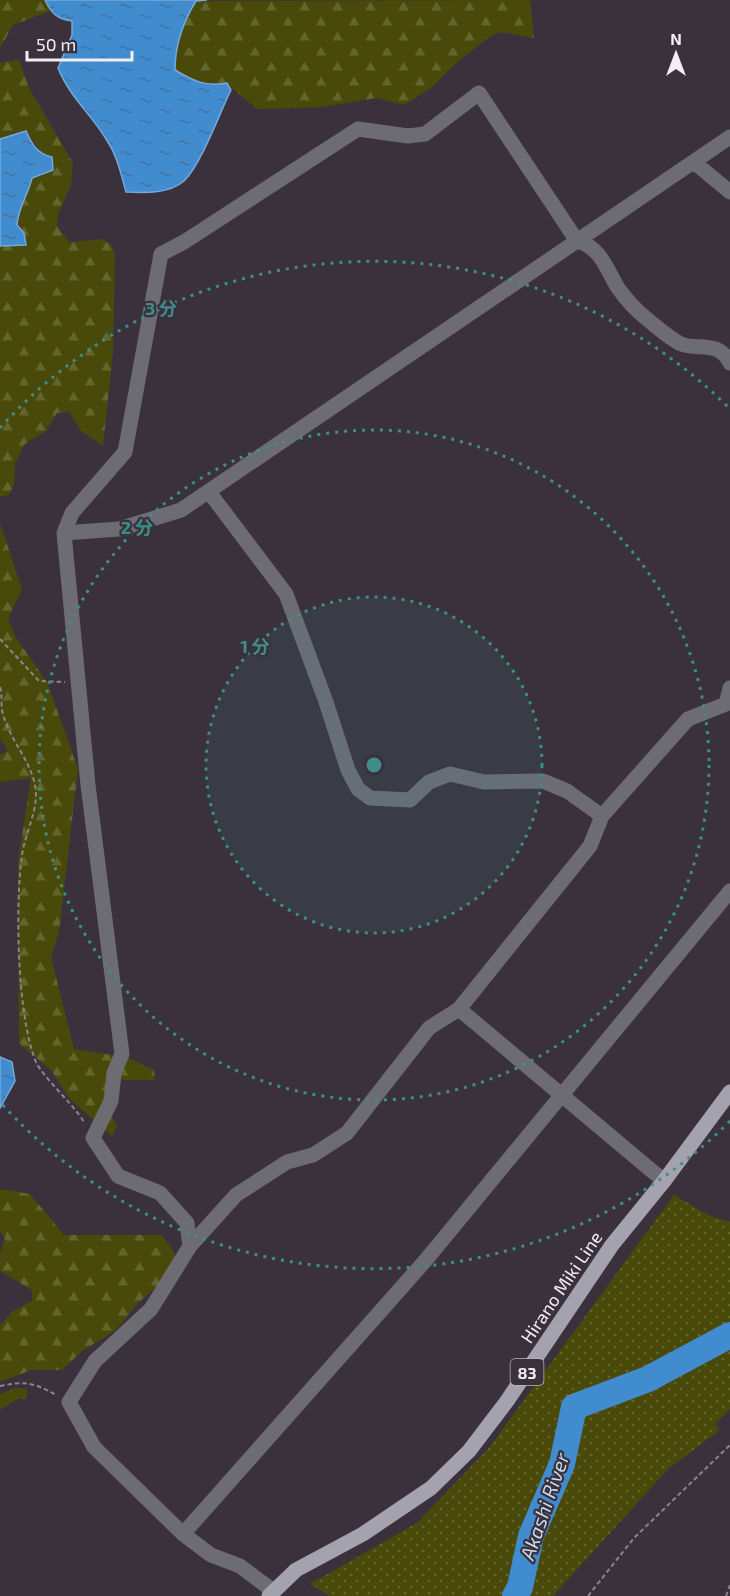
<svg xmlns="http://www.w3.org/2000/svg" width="730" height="1596" font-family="'Exo 2','Noto Sans JP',sans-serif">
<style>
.grass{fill:url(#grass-dots)}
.forest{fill:url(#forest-firs)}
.water{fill:url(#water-ripples);stroke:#76a8da;stroke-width:1.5}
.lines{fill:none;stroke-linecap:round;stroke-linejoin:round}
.river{stroke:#418bcf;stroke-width:26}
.path{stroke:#8c848d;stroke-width:2;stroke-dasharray:4.5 3;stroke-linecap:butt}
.street{stroke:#6e6c73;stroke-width:15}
.primary{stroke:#a5a2af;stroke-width:15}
.ring{fill:none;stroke:#3d8e89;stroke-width:3;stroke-dasharray:3 6}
.labels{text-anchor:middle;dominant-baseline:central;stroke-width:4.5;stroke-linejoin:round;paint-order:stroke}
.shield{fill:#3a313c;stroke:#bcb5bd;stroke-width:1.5}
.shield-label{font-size:16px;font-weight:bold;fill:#f3edf4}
.street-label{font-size:18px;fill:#f3edf4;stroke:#3a313c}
.water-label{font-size:20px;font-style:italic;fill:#c8daec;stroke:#3a313c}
.centre{fill:#3d8e89;stroke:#3a313c;stroke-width:3}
.ring-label{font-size:18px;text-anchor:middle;font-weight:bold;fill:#3d8e89;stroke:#3a313c;stroke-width:4.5;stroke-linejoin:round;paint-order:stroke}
</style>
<defs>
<pattern id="grass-dots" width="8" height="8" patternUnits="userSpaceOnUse" patternTransform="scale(1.5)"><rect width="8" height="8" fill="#494a09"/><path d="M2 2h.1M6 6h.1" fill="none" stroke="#64642d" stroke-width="1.8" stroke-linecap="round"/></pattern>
<pattern id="forest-firs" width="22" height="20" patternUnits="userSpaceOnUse" patternTransform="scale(1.5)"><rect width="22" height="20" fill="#494a09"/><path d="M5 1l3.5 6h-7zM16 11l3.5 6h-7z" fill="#64642d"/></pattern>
<pattern id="water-ripples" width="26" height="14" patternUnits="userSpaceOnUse" patternTransform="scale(1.5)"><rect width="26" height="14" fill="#418bcf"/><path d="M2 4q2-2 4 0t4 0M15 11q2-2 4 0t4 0" fill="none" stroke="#4473a0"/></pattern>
</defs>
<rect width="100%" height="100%" fill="#3a313c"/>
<path class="grass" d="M674,1195l36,21 20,6v187l-15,15 5,6 -52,39 -115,127h-223l-20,-12 107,-61 71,-74z"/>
<path class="forest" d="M0,0h45l5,11 -37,14 -13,23z
M530,0l4,38 -33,-6 -9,3 -35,27 -26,26 -27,17 -28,-7 -53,9 -66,2 -30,-25c-21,3 -33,-3 -52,-14 0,-25 8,-48 21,-69z
M19,60l10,28 44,75 -2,22 -13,29 -1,12 12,16 33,-3 9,5 4,11 -2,97 -10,94 -23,-16 -11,-18 -12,1 -11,18 -21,13 -10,19 -1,21 -5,11 -9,2v-251l26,-2 -2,-11 -7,-8c1,-17 12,-30 15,-47l10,-2 1,-21 -17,-24 -26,8v-76z
M0,523l22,66 -14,30 8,19 31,44 31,87 -19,163 -8,25 23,92 52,8 28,13 1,10h-33l-15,28 10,18 -5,10 -43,-38 -18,-28 -32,-27 -1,-181 13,-84 -31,4v-28l8,-3 -8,-13z
M0,1189l30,5 34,41h98l12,17 1,11 -4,11 -33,29 -23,28 -33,20 -20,19h-31l-31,12v-57l13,-14 19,-10v-11l-32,-19v-17l5,-16 -5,-7z
M16,1388l11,1v9l-12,2 -15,10v-16z"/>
<path class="water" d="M45,0h162l-11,1c-13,21 -21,44 -21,69 18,11 31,17 52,13l4,7c-11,22 -30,75 -47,91 -15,13 -40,12 -58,11 -5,-18 -9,-37 -20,-53 -15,-25 -37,-43 -48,-71l14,-33v-14c-15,-2 -21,-8 -27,-21z
M26,131c6,13 11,23 26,26l1,13 -21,8c-4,17 -14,30 -15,47l7,8 2,12 -26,1v-107z
M0,1057l12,5 3,19 -15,27z"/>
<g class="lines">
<path class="river" d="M515,1596l5,-9 11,-51 31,-72 12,-57 74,-28 82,-44"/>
<path class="path" d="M0,639l39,42 26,1
M0,687c3,8 0,18 3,27 7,28 34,53 33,83 -1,19 -11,38 -14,58 -7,49 -5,162 14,207 7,15 37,42 48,60
M0,1386c25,-5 33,-4 56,9
M588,1596l46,-58 96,-93
M726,1596l4,-11"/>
<path class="street" d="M695,163l35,29
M209,492l77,102 40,108 22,68 10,19 12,9 40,2 19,-18 21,-8 34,8 59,-1 24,10 35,25
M64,533l55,-4 62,-19 549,-373
M726,704l4,-16
M459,1009l205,172
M190,1246l-3,-23 -27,-30 -42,-17 -25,-38 18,-37 3,-28 8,-19 -34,-269 -24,-252 8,-20 53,-61 36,-198 23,-12 174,-113 50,7 17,-2 54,-41 98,148c25,7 29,28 41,47 7,10 19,23 29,31 10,8 22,19 34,25 16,7 37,-5 49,19
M183,1534l242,-273 305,-370
M272,1590l-32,-24 -29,-11 -28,-21 -89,-87 -25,-45 26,-41 56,-52 39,-63 46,-51 51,-33 26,-7 34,-22 82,-105 30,-19 131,-163 12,-30 86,-97 38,-15"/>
<path class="primary" d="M269,1596l27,-26 67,-36 68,-46 38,-37 38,-50 105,-156 52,-64 66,-89"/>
</g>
<circle cx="374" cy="765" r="168" fill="#3d8e89" fill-opacity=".12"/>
<g class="ring">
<circle cx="374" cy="765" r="168"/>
<circle cx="374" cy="765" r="335"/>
<path d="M730 1121A503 503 0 0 1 0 1102M0 428A503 503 0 0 1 730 409"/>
</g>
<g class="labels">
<rect class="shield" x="510.5" y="1359" width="33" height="26" rx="4.5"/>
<g class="shield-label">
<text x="527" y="1372">83</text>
</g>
<g class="street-label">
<text transform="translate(561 1287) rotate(-56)">Hirano Miki Line</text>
</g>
<g class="water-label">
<text transform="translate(544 1506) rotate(-71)">Akashi River</text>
</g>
</g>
<circle cx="374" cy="765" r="9" class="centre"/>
<g class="ring-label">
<text x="161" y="315">3 分</text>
<text x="137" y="534">2 分</text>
<text x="255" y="653">1 分</text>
</g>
<g transform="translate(676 54)" stroke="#3a313c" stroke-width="4.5" paint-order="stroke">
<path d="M0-4.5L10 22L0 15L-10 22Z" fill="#f3edf4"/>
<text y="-9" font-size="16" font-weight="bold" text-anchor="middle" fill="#f3edf4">N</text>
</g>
<path d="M27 51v9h105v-9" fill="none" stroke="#f3edf4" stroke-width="3"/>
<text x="36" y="51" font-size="18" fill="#f3edf4" stroke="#3a313c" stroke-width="4.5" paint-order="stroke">50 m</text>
</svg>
